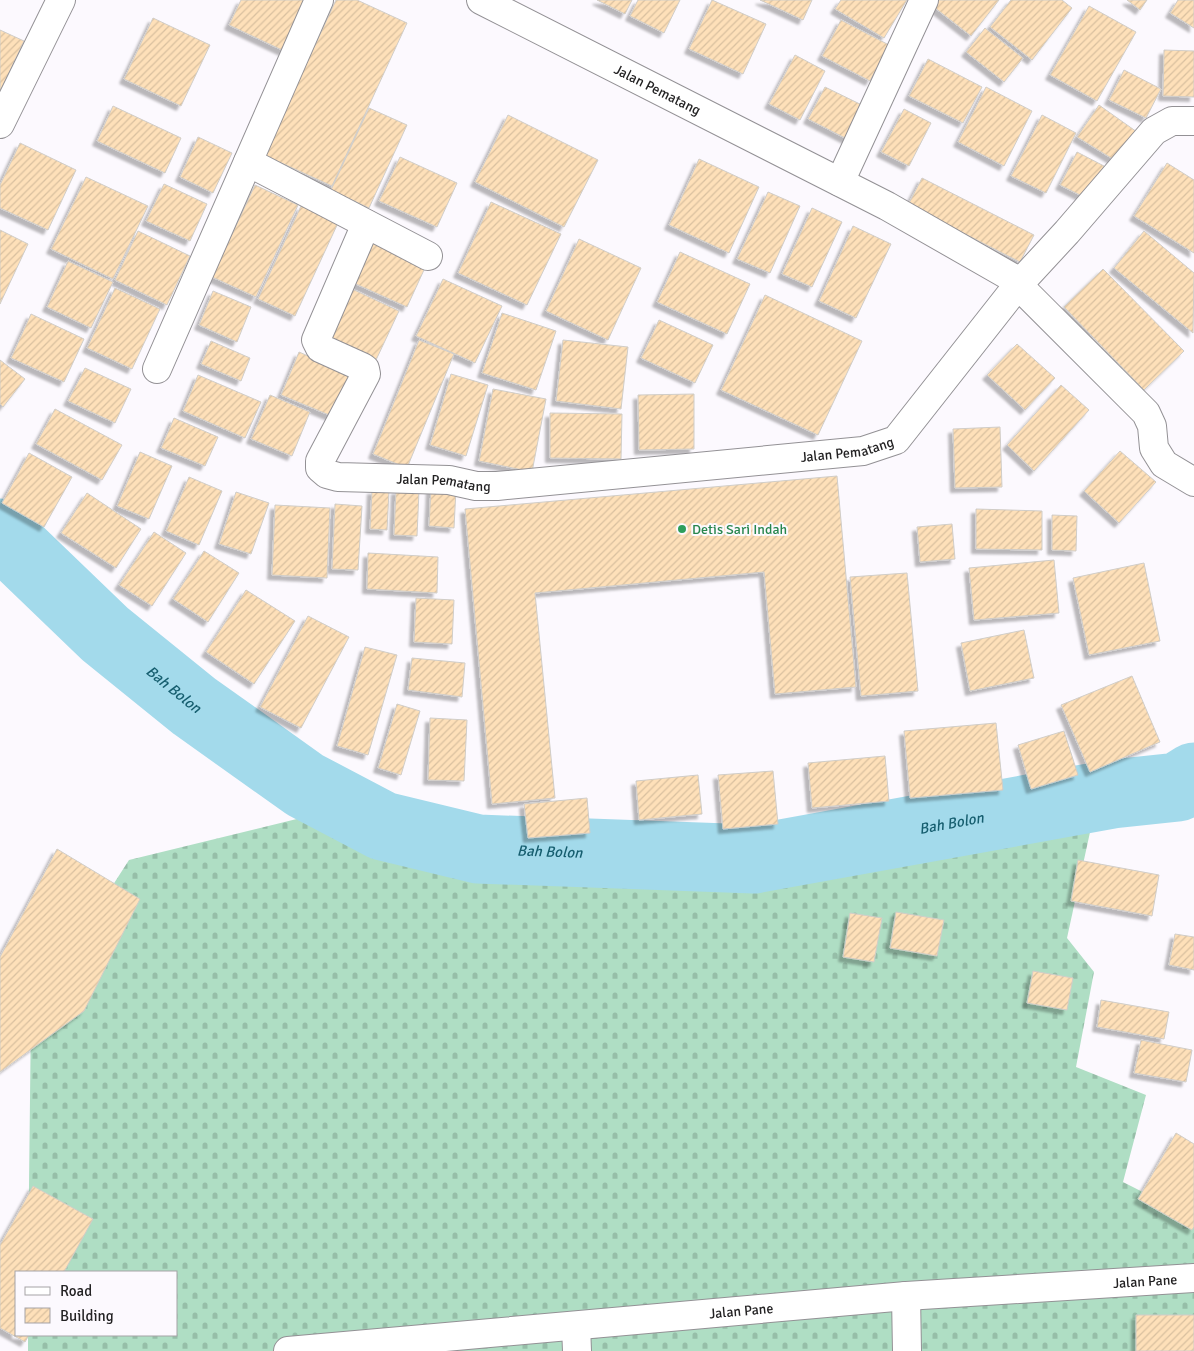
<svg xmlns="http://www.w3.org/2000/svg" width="1194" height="1351" font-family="Signika,sans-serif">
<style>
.cemetery{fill:url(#cemetery-stones)}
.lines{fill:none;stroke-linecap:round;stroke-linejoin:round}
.river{stroke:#a3daeb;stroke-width:69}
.building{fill:url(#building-hatch);stroke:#d0cdc8;filter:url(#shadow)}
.minor-casing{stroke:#939195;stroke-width:30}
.minor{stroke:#fff;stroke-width:28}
.leisure-dot{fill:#2e9e5b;stroke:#fcf9fe;stroke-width:2}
.labels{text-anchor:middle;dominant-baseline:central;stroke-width:4;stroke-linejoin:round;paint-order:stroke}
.street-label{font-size:14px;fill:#232223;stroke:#fcf9fe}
.leisure-label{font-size:14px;fill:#27864d;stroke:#fcf9fe;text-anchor:start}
.water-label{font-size:15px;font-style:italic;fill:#165e6f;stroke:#fcf9fe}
</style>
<defs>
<pattern id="cemetery-stones" width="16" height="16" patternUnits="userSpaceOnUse" patternTransform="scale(1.25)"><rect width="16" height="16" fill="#afdec4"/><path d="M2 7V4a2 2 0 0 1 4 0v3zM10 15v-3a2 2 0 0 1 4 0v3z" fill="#96bea8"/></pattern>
<pattern id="building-hatch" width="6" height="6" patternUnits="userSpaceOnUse" patternTransform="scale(1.25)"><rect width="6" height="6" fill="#fee0b9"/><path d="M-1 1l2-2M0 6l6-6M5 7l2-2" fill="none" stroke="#d9c09f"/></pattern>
<filter id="shadow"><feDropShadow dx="-4.5" dy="4.5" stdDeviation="1" flood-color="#0004"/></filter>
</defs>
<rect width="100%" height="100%" fill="#fcf9fe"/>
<path class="cemetery" d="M313,815l174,54 246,8 359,-54 -25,115 27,34 -18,95 70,28 -23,87 71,36v133h-1166v-16h148v-63h-148l3,-260 98,-152z"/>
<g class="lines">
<path class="river" id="s1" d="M0,533l105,101 89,72 111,79 78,41 95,23 276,10 358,-65 66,-7 16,-10"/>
</g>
<path class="building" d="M241,0h67l-24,51 -55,-26z
M336,0h21l50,23 -75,163 -68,-31z
M597,0h35l-7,14z
M638,0h42l-16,33 -34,-17z
M712,0l54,24 -23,50 -54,-25z
M760,0h52l-9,20z
M841,0h66l-23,38 -49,-29z
M933,0h66l-28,36 -41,-32z
M1011,0h51l10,8 -40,52 -42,-33z
M1127,0h20l-7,10z
M1178,0h16v28l-24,-15z
M1089,6l47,26 -39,69 -47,-26z
M153,18l57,27 -29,61 -57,-27z
M841,20l48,25 -19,36 -48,-25z
M985,28l38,30 -19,24 -38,-30z
M0,30l24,11 -24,51z
M1164,50l30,1v46l-31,-1z
M795,55l30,16 -25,49 -31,-16z
M928,59l54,28 -19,36 -54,-27z
M1124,70l37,19 -15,29 -37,-18z
M825,87l41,20 -17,33 -41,-21z
M986,87l46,24 -28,55 -46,-24z
M1099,105l38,27 -21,29 -39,-24z
M113,106l68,32 -16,35 -68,-32z
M369,108l38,17 -38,83 -38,-18z
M904,109l27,14 -22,43 -28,-14z
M508,115l90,45 -34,67 -89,-45z
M1042,115l34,18 -30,60 -35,-17z
M198,137l34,16 -19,40 -33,-16z
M20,143l56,27 -28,60 -48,-22v-23z
M1077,152l27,14 -16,33 -28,-14z
M400,157l57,26 -20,44 -58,-26z
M699,159l60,28 -30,66 -60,-28z
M1167,163l27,17v73l-60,-37z
M86,177l62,29 -35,73 -62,-30z
M922,178l112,57 -14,27 -112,-57z
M164,184l43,20 -17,37 -44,-20z
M255,185l43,20 -42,92 -44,-20z
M768,192l32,14 -30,67 -33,-14z
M491,202l70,32 -34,71 -69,-32z
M301,206l37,17 -43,93 -37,-17z
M812,208l30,14 -30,65 -30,-13z
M853,226l38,18 -35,74 -37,-17z
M0,230l28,14 -28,60z
M138,231l52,25 -23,49 -52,-25z
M1144,231l50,42 -1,60 -79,-65z
M370,232l59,27 -22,48 -60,-27z
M579,239l62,29 -33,72 -62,-29z
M680,252l70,32 -23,50 -70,-32z
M68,261l45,21 -22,46 -44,-21z
M1103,269l81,82 -40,39 -80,-83z
M443,279l59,27 -27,57 -59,-27z
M348,287l51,24 -23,49 -51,-23z
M115,288l45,21 -28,60 -45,-21z
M213,291l38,16 -14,35 -38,-17z
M765,295l97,46 -44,94 -97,-45z
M502,313l54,18 -20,59 -54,-17z
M31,314l53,25 -20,43 -53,-24z
M659,320l54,25 -18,38 -54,-25z
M419,340l35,14 -47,114 -34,-14z
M563,340l65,7 -7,62 -65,-8z
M211,341l39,17 -9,23 -40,-17z
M1017,344l38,34 -30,32 -38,-35z
M299,352l53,23 -18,42 -53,-22z
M0,360l25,19 -22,28 -3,-3z
M85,368l46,21 -16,34 -47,-22z
M451,374l37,11 -22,71 -36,-11z
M198,375l63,27 -16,36 -62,-27z
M1061,385l28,25 -55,61 -27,-26z
M493,389l53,10 -14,73 -53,-11z
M694,394v55l-55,1 -1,-55z
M270,395l40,17 -18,44 -41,-17z
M55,409l67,36 -20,35 -66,-36z
M550,413l72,1 -1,45 -71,-1z
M174,418l44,19 -13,29 -44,-18z
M1000,427l2,60 -47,1 -2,-59z
M1120,451l36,31 -37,41 -35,-32z
M140,452l32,14 -23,53 -32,-13z
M29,453l43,24 -28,50 -42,-24z
M837,476l19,211 -81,7 -11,-122 -229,21 20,205 -63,6 -27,-295z
M189,477l33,14 -23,54 -33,-14z
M431,488l25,1 -2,39 -25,-2z
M372,490l17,1 -2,39 -17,-1z
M396,490l23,1 -2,45 -23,-1z
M236,492l33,11 -18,51 -32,-10z
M87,493l54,36 -25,39 -55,-35z
M335,504l27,2 -4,64 -26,-1z
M275,505l55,3 -3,70 -55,-3z
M976,509l66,2v39l-66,-1z
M1052,515l25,1 -1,35 -24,-1z
M952,524l3,35 -35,3 -3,-35z
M154,532l32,21 -34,53 -33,-21z
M204,551l35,22 -31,49 -35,-23z
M368,553l70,4 -1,36 -70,-4z
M1054,560l5,53 -85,7 -5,-52z
M1144,563l16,78 -71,14 -16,-77z
M907,573l11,118 -57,5 -11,-119z
M246,590l49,31 -41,63 -48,-32z
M416,598l38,2 -2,44 -38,-2z
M308,616l41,21 -48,91 -41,-21z
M1024,630l10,48 -64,13 -9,-48z
M365,647l32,8 -29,100 -31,-9z
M412,658l53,5 -3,34 -54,-7z
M1132,676l28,66 -70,30 -29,-67z
M397,704l23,7 -19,64 -23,-7z
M430,718l37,2 -3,61 -36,-1z
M996,723l7,67 -93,8 -6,-67z
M1064,731l14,44 -47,14 -13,-44z
M885,756l4,45 -77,7 -4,-45z
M773,771l5,53 -55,5 -5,-54z
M698,775l4,39 -63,6 -3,-39z
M587,798l3,35 -62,5 -4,-34z
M57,849l83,50 -56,112 -84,61v-115z
M1078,860l81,15 -7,41 -81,-15z
M896,912l48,8 -7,36 -47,-8z
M850,913l32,5 -8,44 -31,-5z
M1175,934l19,3v33l-25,-5z
M1033,971l40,7 -6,32 -40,-7z
M1101,1000l68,12 -5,27 -67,-12z
M1141,1040l51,10 -6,32 -52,-9z
M1176,1133l18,11v83l-2,3 -54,-31z
M33,1186l60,33 -29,53h-48v63h13l-4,7 -25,-14v-83z
M1136,1315h58v36h-58z"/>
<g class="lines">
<g class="minor-casing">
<g id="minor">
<path id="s2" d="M481,0l406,206 126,72 5,7 128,128 6,13 2,22 10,16 30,18"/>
<path d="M0,124l61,-124"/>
<path d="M248,162l180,94"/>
<path d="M840,182l84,-182"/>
<path id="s3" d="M366,224l-50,116 4,8 42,19 3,2 1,5 -46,87v7l7,6 11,3 111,3 27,6h21l366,-35 33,-11 122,-155 49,-53 87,-101 18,-10h22"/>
<path d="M157,369l162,-369"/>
<path d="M906,1296l1,55"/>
<path d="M576,1326l1,25"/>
<path id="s4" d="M288,1351l618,-55 288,-18"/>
</g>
</g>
<use href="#minor" class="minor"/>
</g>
<circle class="leisure-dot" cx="682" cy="529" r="5"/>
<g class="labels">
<g class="street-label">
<text stroke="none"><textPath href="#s2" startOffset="198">Jalan Pematang</textPath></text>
<text stroke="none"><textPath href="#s3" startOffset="828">Jalan Pematang</textPath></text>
<text stroke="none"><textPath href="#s3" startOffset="422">Jalan Pematang</textPath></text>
<text stroke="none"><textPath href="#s4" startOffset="860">Jalan Pane</textPath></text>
<text stroke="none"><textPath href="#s4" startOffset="455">Jalan Pane</textPath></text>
</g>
<g class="leisure-label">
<text x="692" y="529">Detis Sari Indah</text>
</g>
<g class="water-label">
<text stroke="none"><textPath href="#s1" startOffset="234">Bah Bolon</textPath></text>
<text stroke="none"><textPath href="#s1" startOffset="1059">Bah Bolon</textPath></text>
<text stroke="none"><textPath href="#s1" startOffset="654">Bah Bolon</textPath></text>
</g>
</g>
<rect x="15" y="1271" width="162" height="65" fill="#fcf9fe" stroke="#a5a3a6"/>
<rect x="25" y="1287" width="25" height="8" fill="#ffffff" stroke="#a5a3a6"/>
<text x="60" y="1296" font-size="15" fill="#232223">Road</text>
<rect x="25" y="1308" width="25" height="15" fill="url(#building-hatch)" stroke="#a5a3a6"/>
<text x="60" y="1321" font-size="15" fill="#232223">Building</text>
</svg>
